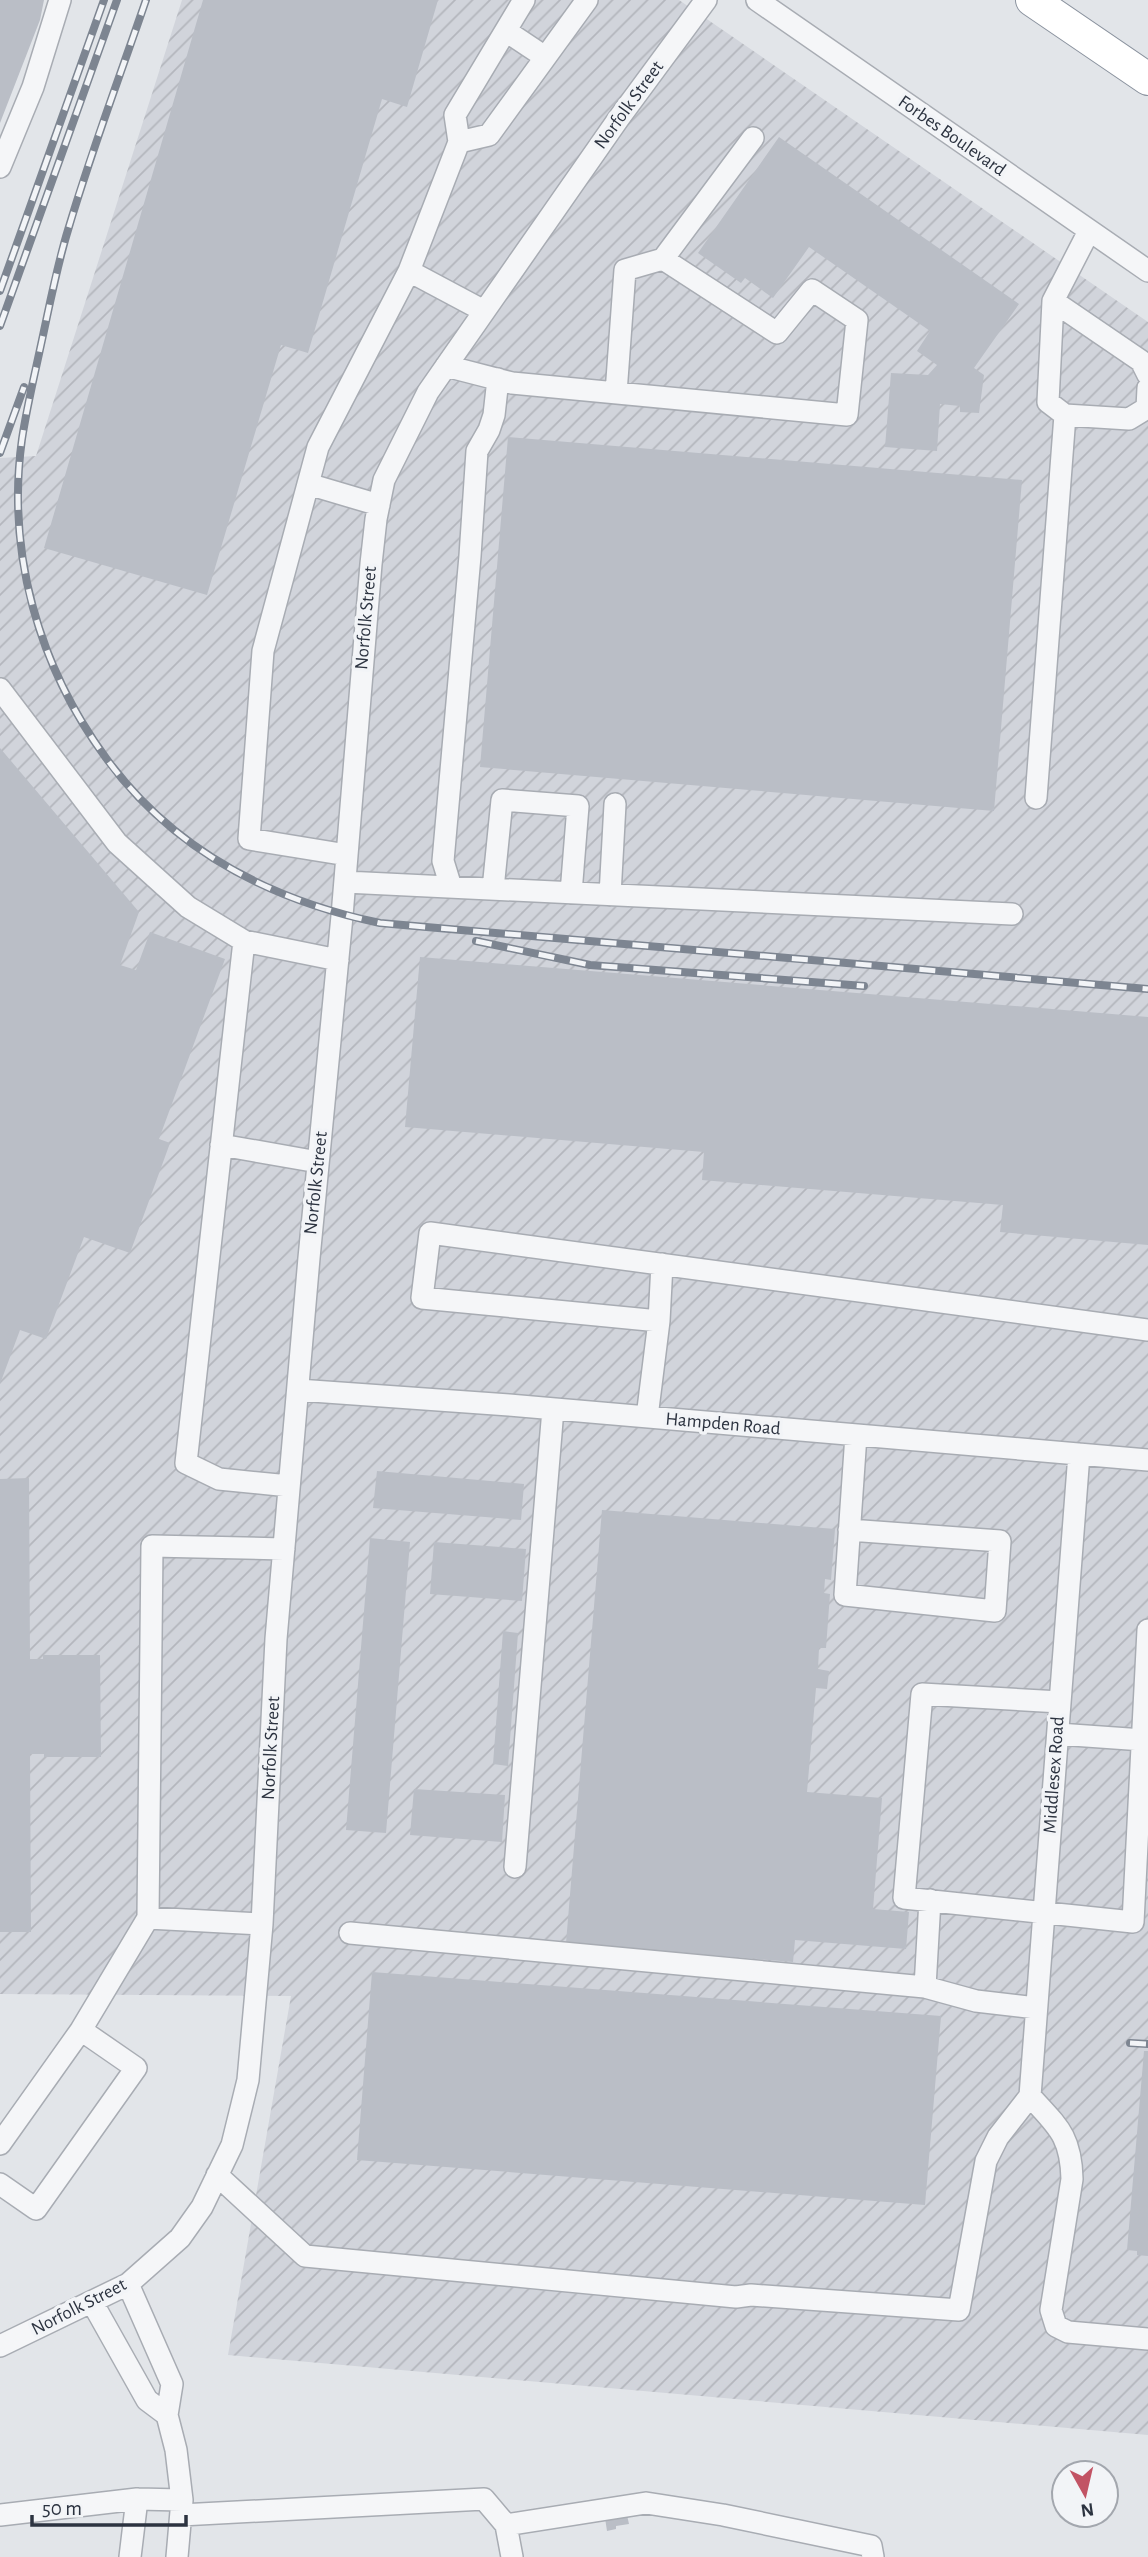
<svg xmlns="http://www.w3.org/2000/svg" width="1148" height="2557" font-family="'Alegreya Sans',sans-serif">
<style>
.industrial{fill:url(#industrial-furrows)}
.building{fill:#babec6}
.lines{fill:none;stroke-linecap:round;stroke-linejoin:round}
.minor-casing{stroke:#a8acb3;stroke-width:24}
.highway-casing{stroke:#8b939f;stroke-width:34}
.minor{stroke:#f5f6f8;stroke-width:21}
.highway{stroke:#fff;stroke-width:32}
.rail-casing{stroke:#7d8591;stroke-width:8}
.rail{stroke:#f2f4f7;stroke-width:5;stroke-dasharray:16;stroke-linecap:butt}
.labels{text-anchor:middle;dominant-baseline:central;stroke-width:7;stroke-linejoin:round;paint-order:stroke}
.street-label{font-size:19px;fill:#2c3340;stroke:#f2f4f7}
</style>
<defs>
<pattern id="industrial-furrows" width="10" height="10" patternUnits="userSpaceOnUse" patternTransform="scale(1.75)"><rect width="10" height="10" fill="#d1d4db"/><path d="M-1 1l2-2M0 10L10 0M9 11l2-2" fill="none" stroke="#b4b6bd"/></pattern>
</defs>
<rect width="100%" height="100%" fill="#e2e5e9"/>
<path class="industrial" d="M182,0h497l469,322v2113l-920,-80 63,-359 -291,-2v-1536l36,-2z"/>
<path class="building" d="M0,0h44l-4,20 -40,103z
M203,0h235l-31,107 -25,-8 -74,254 -27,-8 -74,250 -163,-47z
M779,137l240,167 -45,64 10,7 -5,38 -19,-1v-6l-20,-2 -3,47 -52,-4 6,-74 37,2 9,-10 -20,-14 13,-20 -121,-84 -36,51 -28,-20 -4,5 -43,-30z
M508,437l514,43 -28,331 -514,-44z
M0,748l139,164 -19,53 16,5 14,-38 75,27 -66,180 11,4 -40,110 -46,-16 -38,102 -26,-9 -20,54z
M420,957l728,60v228l-148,-13 3,-27 -301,-25 2,-28 -299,-25z
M377,1471l147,13 -3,36 -148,-12z
M29,1478l1,181h13v-4h57l1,102h-57v-3h-14l1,178h-31v-453z
M602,1510l233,19 -4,51 -6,-1 -1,14 6,1 -4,54h-7l-1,21 11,2 -2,18 -11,-1 -9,104 75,6 -9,111 36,3 -3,37 -111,-9 -2,22 -227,-19z
M370,1538l40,4 -24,291 -40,-3z
M434,1542l92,7 -4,52 -92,-7z
M503,1631l15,2 -10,133 -15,-2z
M414,1789l91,6 -3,47 -92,-7z
M372,1972l569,44 -16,189 -568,-45z
M1144,2051h4v205l-11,-1v-4l-10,-1z
M627,2515l2,9 -13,2v3l-9,2 -2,-13z"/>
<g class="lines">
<g class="minor-casing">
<path id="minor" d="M757,0l391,271
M506,31l39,26
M459,142l30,-7 98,-135
M0,167l33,-80 27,-87
M409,271l50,-129 -4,-27 69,-115
M1053,301l88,60 7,14
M446,366l66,17 335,32 10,-95 -45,-30 -35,43 -114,-74 90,-121
M616,393l9,-123 38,-11
M1065,415l64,4 18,-11 1,-20
M308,484l71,21
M0,689l117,154 71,64 56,34
M1036,798l29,-383 -17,-13 5,-101 36,-70
M347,855l-98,-16 14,-188 55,-204 91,-176 75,40
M345,882l667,32
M451,887l-8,-26 27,-305 7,-105 12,-21 5,-15 4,-36
M493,889l9,-89 76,6 -7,87
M610,895l5,-91
M221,1145l97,17
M659,1321l3,-57
M298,1390l211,15 639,55
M647,1417l12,-96 -237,-23 8,-65 718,97
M289,1486l-70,-7 -33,-16 58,-522 94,19
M849,1530l151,11 -5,70 -150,-16 11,-160
M1060,1702l-138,-8 -18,204 229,24 15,-292
M1058,1734l85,6
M515,1867l38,-458
M930,1900l-5,87 51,14 60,7
M262,1924l-114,-6 4,-372 132,3
M350,1933l575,54
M1030,2096l49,-642
M1030,2096c27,30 41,39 42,83l-21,131 5,16 12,6 80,7
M0,2144l81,-114 67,-112
M217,2175l88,81 431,41 15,-2 208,15 27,-149 12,-24 32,-41
M0,2184l36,25 100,-141 -55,-38
M128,2284l44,100 -5,31 9,35 6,50 -5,57
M92,2302l55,98 20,15
M0,2346l128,-62 52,-46 22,-31 30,-62 16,-65 14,-156 14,-285 33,-381 33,-342 29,-352 5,-45 8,-39 44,-88 191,-274 87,-118
M0,2515l137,-16 45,1
M181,2515l303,-16 22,26 140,-22 77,12 148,31 2,11
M506,2525l6,32
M130,2557l7,-58"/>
</g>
<g class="highway-casing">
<path id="highway" d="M1032,0l116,79"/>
</g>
<use href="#minor" class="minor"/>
<use href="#highway" class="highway"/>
<g class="rail-casing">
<path id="rail" d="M146,0c-26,76 -55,152 -78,230 -11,36 -18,73 -26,110 -7,33 -15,66 -20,99 -16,114 17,228 84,319 67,92 164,142 274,165l768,66
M0,291l104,-291
M0,326l117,-326
M0,453l24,-66
M476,941l114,24 274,21
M1130,2043l18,1"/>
</g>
<use href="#rail" class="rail"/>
</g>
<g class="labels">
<g class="street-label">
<text transform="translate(629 105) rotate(-54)">Norfolk Street</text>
<text transform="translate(952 136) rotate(35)">Forbes Boulevard</text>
<text transform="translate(366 618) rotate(-85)">Norfolk Street</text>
<text transform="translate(316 1183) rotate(-84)">Norfolk Street</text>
<text transform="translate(723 1424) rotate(5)">Hampden Road</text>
<text transform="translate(271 1748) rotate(-87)">Norfolk Street</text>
<text transform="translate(1054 1775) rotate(-86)">Middlesex Road</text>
<text transform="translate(79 2307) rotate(-27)">Norfolk Street</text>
</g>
</g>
<g transform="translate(1085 2494) rotate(172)"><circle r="33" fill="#f2f4f7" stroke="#a3a7ae" stroke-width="2"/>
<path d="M0-5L12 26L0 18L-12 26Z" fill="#c25364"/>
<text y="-10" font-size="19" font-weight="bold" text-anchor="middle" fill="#2c3340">N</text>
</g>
<path d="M32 2515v10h154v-10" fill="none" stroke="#2c3340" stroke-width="3.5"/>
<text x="42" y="2515" font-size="21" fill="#2c3340" stroke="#f2f4f7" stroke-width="5" paint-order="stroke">50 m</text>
</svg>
